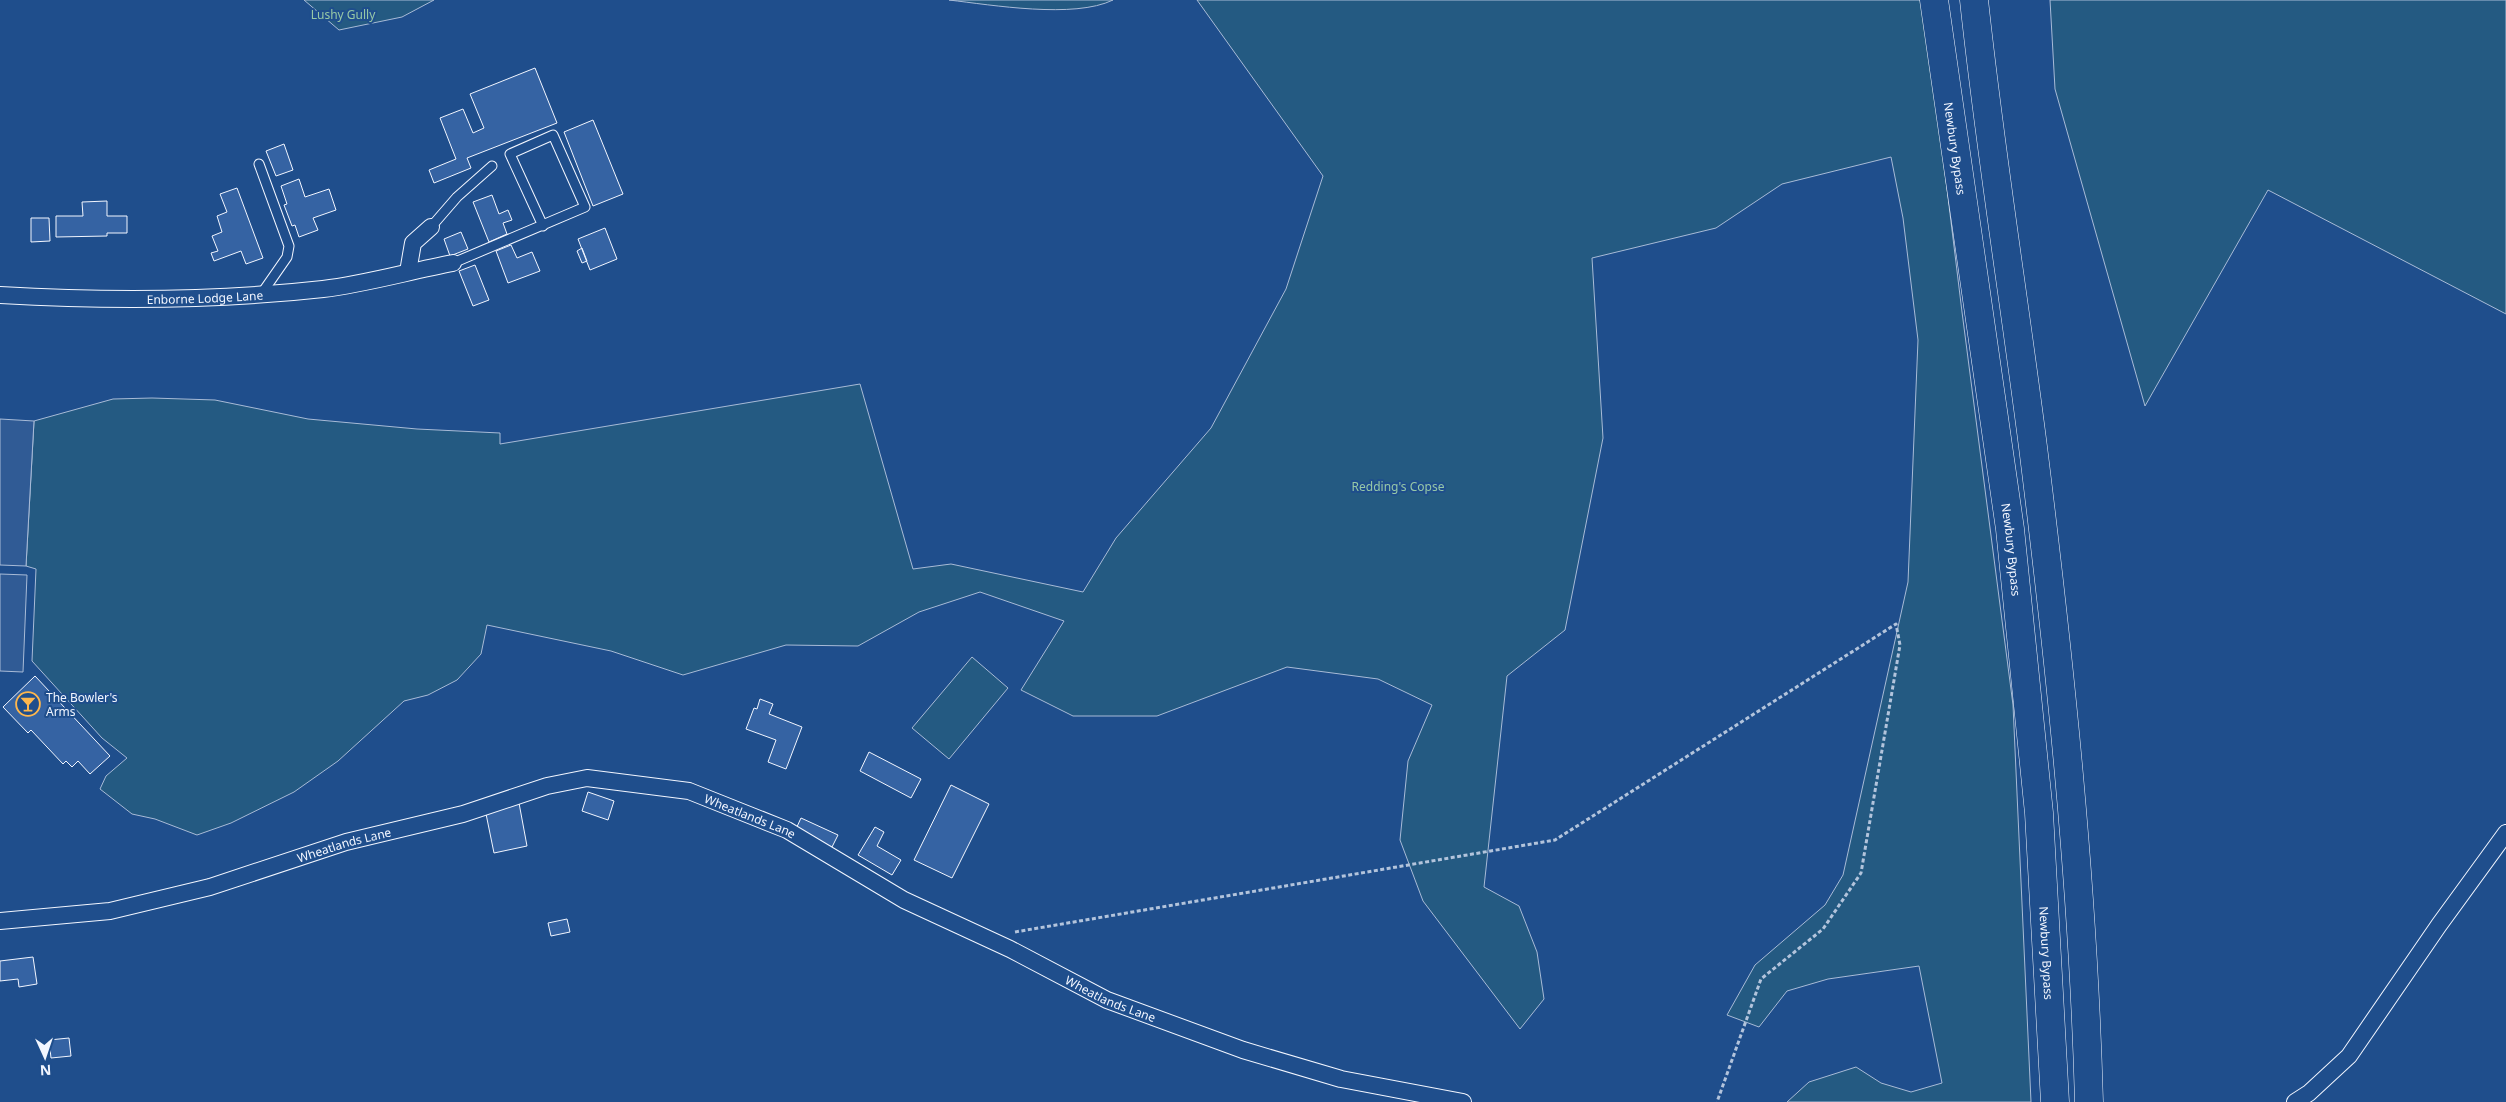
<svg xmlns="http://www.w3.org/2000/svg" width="2506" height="1102" font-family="'Noto Sans',sans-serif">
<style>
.green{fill:#245a82;stroke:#a8bbd7}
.parking{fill:#305b95;stroke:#a8bbd7}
.building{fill:#3563a3;stroke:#f2f6ff}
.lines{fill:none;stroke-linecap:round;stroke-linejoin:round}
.service-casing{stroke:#f2f6ff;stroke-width:11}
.minor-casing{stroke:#f2f6ff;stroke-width:18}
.trunk-casing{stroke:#f2f6ff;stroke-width:29}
.path{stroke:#b3c4dc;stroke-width:3;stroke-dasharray:4 2.5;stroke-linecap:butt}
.service{stroke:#1f4e8c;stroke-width:9}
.minor{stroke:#1f4e8c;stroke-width:16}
.trunk{stroke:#1f4e8c;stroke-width:28}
.labels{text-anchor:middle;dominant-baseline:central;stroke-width:4;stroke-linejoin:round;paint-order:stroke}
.park-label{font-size:12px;fill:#97c8a6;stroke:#1f4e8c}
.street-label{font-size:12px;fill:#f2f6ff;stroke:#1f4e8c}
.poi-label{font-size:12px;fill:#f2f6ff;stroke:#1f4e8c;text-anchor:start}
</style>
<rect width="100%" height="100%" fill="#1f4e8c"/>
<path class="green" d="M304,0h130l-32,17 -63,13z
M949,0h164c-39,19 -121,5 -164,0z
M1197,0h727l38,312 51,393 18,397h-244l22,-20 47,-15 25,16 30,9 31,-9 -23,-117 -91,13 -41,12 -28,36 -32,-12 28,-50 70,-60 18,-30 65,-293 10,-242 -15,-122 -12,-61 -109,27 -66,44 -124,30 11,180 -38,192 -58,46 -23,211 35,19 18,46 7,47 -24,30 -97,-128 -23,-61 8,-79 24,-56 -54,-26 -91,-12 -130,49h-84l-52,-26 43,-69 -84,-29 -61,20 -61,34 -72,-1 -103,30 -72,-24 -124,-26 -6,29 -24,26 -29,15 -24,6 -66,60 -44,31 -63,31 -34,12 -42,-16 -23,-5 -32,-25 6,-13 21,-18 -25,-20 -70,-77 4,-92 -10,-3 8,-145 79,-22 39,-1 63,2 93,19 109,10 83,4v11l360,-60 53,185 38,-5 132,28 33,-54 95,-110 75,-139 37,-113z
M2050,0h456v314l-238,-124 -123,216 -90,-317z
M972,657l36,31 -59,71 -37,-31z"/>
<path class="parking" d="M0,419l34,2 -8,145 -26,-1z
M0,574l27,1 -4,97 -23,-1z"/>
<path class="building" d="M535,68l22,55 -90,35 4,10 -37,15 -5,-13 27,-11 -16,-41 23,-9 10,24 11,-5 -14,-34z
M593,120l30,74 -30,12 -29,-74z
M284,144l9,26 -17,6 -10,-25z
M299,179l6,18 24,-8 7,21 -23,8 5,12 -19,7 -4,-12 -3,1 -8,-21 3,-1 -6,-18z
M237,188l26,70 -17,6 -5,-13 -27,10 -3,-8 7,-2 -6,-15 10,-4 -5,-16 10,-4 -7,-18z
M492,195l7,19 9,-4 4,10 -9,3 4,11 -18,8 -16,-40z
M107,201v15h20v17h-20v3l-51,1v-21h27l-1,-14z
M31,218h18l1,23 -19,1z
M605,228l12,31 -27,11 -12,-31z
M461,232l7,17 -18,7 -6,-17z
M511,245l6,13 15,-6 8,19 -32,12 -12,-32z
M582,248l5,13 -5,2 -5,-12z
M475,265l14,35 -16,6 -14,-35z
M35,676l75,80 -20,18 -12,-13 -6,6 -6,-6 -3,3 -32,-34 -3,3 -25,-26z
M760,699l13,5 -4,10 33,13 -16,42 -18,-7 8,-22 -30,-11 8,-21 3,1z
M869,752l52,27 -10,19 -51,-27z
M951,785l38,19 -37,74 -38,-18z
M588,792l26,9 -6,19 -26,-9z
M519,803l8,43 -33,7 -9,-44z
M801,818l37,17 -6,12 -37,-16z
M875,827l9,5 -7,14 24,14 -9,15 -34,-20z
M567,919l3,13 -19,4 -3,-13z
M33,957l4,27 -18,3 -1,-8 -18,2v-20z
M69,1038l2,18 -20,2 -2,-18z"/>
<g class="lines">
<g class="service-casing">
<path id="service" d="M259,164l30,82 -2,11 -25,36
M431,227l26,-30 35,-31
M453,263l132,-56 -32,-72 -43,19 33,72"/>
</g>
<g class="minor-casing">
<g id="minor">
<path d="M408,272l5,-29 18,-16"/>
<path id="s1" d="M0,295c107,6 216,6 323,-6 43,-5 87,-18 130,-26"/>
<path id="s2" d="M0,921l110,-10 100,-24 136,-45 117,-28 84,-28 40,-8 102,13 98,39 117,70 106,49 97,51 136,50 98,29 122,23"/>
<path d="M2295,1102l14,-9 40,-37 90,-131 67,-92"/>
</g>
</g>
<g class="trunk-casing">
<g id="trunk">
<path id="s3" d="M1934,0l76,529 29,284 16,289"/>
<path d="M1974,0c16,150 40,298 59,447 27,217 50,436 56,655"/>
</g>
</g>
<path class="path" d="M1015,932l540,-92 341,-216 4,21 -39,228 -38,56 -62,50 -44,123"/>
<use href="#service" class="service"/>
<use href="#minor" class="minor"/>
<use href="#trunk" class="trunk"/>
</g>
<defs>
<g id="bar-ring" transform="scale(1.25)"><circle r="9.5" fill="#1f4e8c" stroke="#ffb74d" stroke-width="1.5"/><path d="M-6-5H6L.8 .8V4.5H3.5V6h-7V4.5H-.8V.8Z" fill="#ffb74d"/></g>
</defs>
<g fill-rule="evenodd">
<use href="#bar-ring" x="28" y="704"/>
</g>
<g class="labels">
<g class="park-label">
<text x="343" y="14">Lushy Gully</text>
<text x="1398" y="486">Redding's Copse</text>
</g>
<g class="street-label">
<text stroke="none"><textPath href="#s3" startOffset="150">Newbury Bypass</textPath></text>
<text stroke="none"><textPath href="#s1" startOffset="205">Enborne Lodge Lane</textPath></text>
<text stroke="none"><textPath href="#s3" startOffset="555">Newbury Bypass</textPath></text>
<text stroke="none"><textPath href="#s2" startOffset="775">Wheatlands Lane</textPath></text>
<text stroke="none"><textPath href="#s2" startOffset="354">Wheatlands Lane</textPath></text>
<text stroke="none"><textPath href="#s3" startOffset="960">Newbury Bypass</textPath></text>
<text stroke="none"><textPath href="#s2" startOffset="1180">Wheatlands Lane</textPath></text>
</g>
<g class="poi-label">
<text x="46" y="697">The Bowler's<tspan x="46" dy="14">Arms</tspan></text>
</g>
</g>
<g transform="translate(45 1057) rotate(177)" stroke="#1f4e8c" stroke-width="4" paint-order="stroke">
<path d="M0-4L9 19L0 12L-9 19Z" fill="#f2f6ff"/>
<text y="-8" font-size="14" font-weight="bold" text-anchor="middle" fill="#f2f6ff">N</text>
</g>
</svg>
